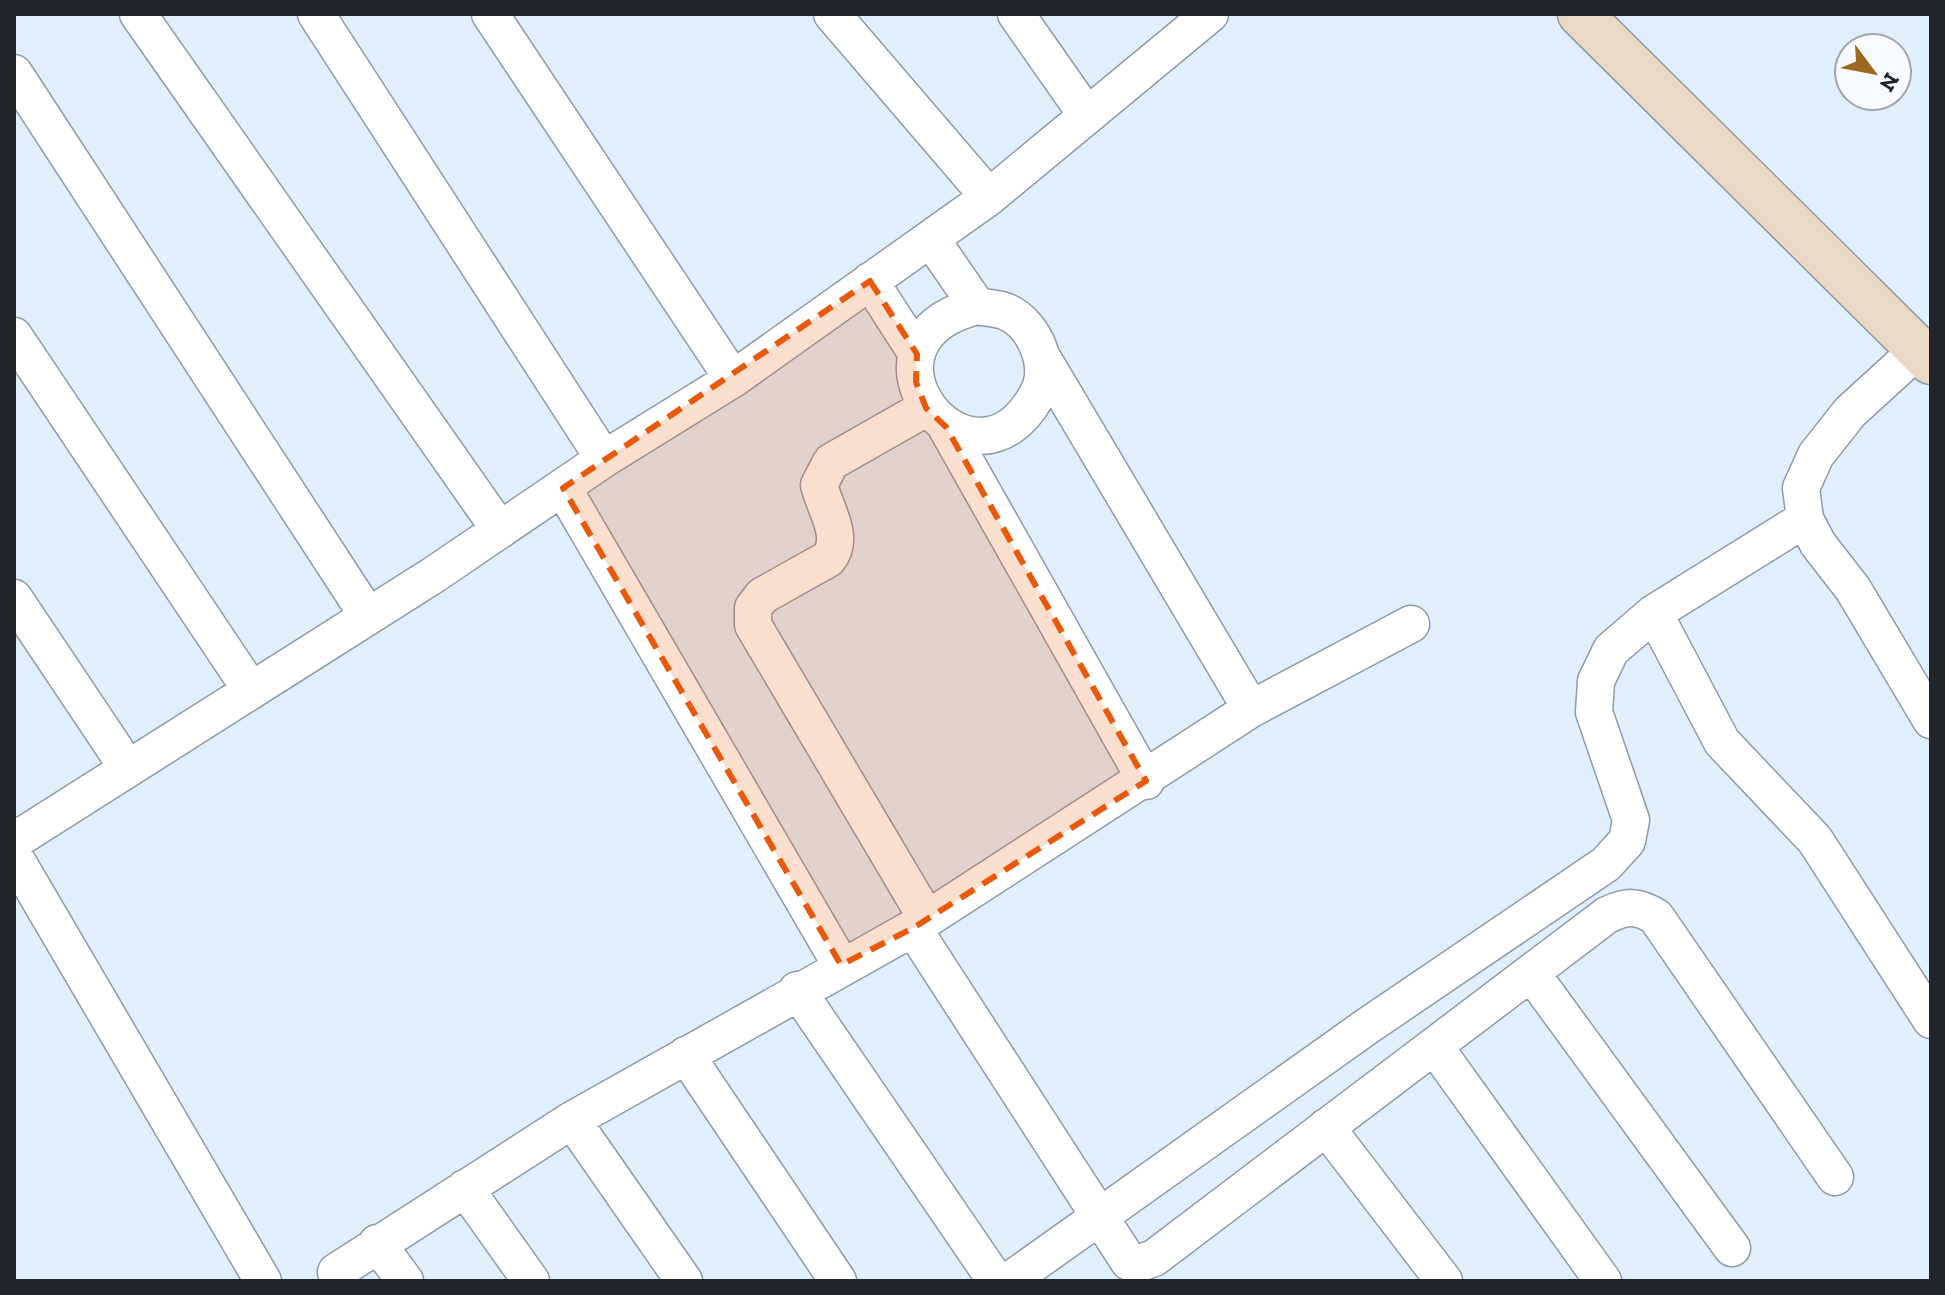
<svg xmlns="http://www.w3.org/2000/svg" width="1945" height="1295" font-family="'Zilla Slab',serif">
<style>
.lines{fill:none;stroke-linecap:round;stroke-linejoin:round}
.minor-casing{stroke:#8d9aa8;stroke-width:39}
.secondary-casing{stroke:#8d9aa8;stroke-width:47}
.minor{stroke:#fff;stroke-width:36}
.secondary{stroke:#e8d8c4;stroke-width:44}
.marked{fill:#e8590c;fill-opacity:0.2;stroke:#e8590c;stroke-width:6;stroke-dasharray:16 10;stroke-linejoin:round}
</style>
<rect width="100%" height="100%" fill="#e1effd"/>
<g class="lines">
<g class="minor-casing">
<path id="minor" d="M138,14l362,516
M316,14l288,445
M490,14l243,365
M832,14l157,183
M1016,14l70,100
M14,73l354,543
M931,239l46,67c9,2 21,2 30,6 28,13 46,55 30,83 -65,118 -202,-53 -60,-89
M870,281l47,73
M14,336l237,354
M1919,349l-69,63 -34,43 -15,33 4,31 13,25 35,45 78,131
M1043,359l208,350
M926,408l-95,54 -12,23c6,24 27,53 9,74l-66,37 -9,12v17l174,294
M946,427l200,354
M563,488l278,477
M14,598l113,169
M1654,613l68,129 93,98 116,180
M14,841l421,-267 169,-115 129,-80 256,-182 221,-183
M14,856l249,425
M913,928l216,334 11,1 14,-5 453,-343c20,-9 30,-10 49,2l179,260
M1532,974l200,274
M797,990l199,291
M1435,1047l168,234
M686,1055l152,226
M572,1120l112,161
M1326,1127l118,154
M465,1188l66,93
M377,1243l28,38
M336,1272l236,-152 341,-192 338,-219 160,-85
M1009,1281l357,-254 240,-163 21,-23 4,-21 -37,-108 2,-31 15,-31 43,-37 151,-94"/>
</g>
<g class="secondary-casing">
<path id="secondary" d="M1580,14l351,348"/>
</g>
<use href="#minor" class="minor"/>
<use href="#secondary" class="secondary"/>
</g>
<path class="marked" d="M870,281l47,73 -1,28 10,26 20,19 200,354 -233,147 -72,37 -278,-477z"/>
<rect width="1945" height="1295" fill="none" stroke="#20252a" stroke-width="32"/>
<g transform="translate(1873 72) rotate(122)"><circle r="38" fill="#f8fbfe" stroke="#a2a5a9" stroke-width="2"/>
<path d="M0-6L14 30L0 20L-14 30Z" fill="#9c671f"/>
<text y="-12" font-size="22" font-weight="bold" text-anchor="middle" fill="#20252a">N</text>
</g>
</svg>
